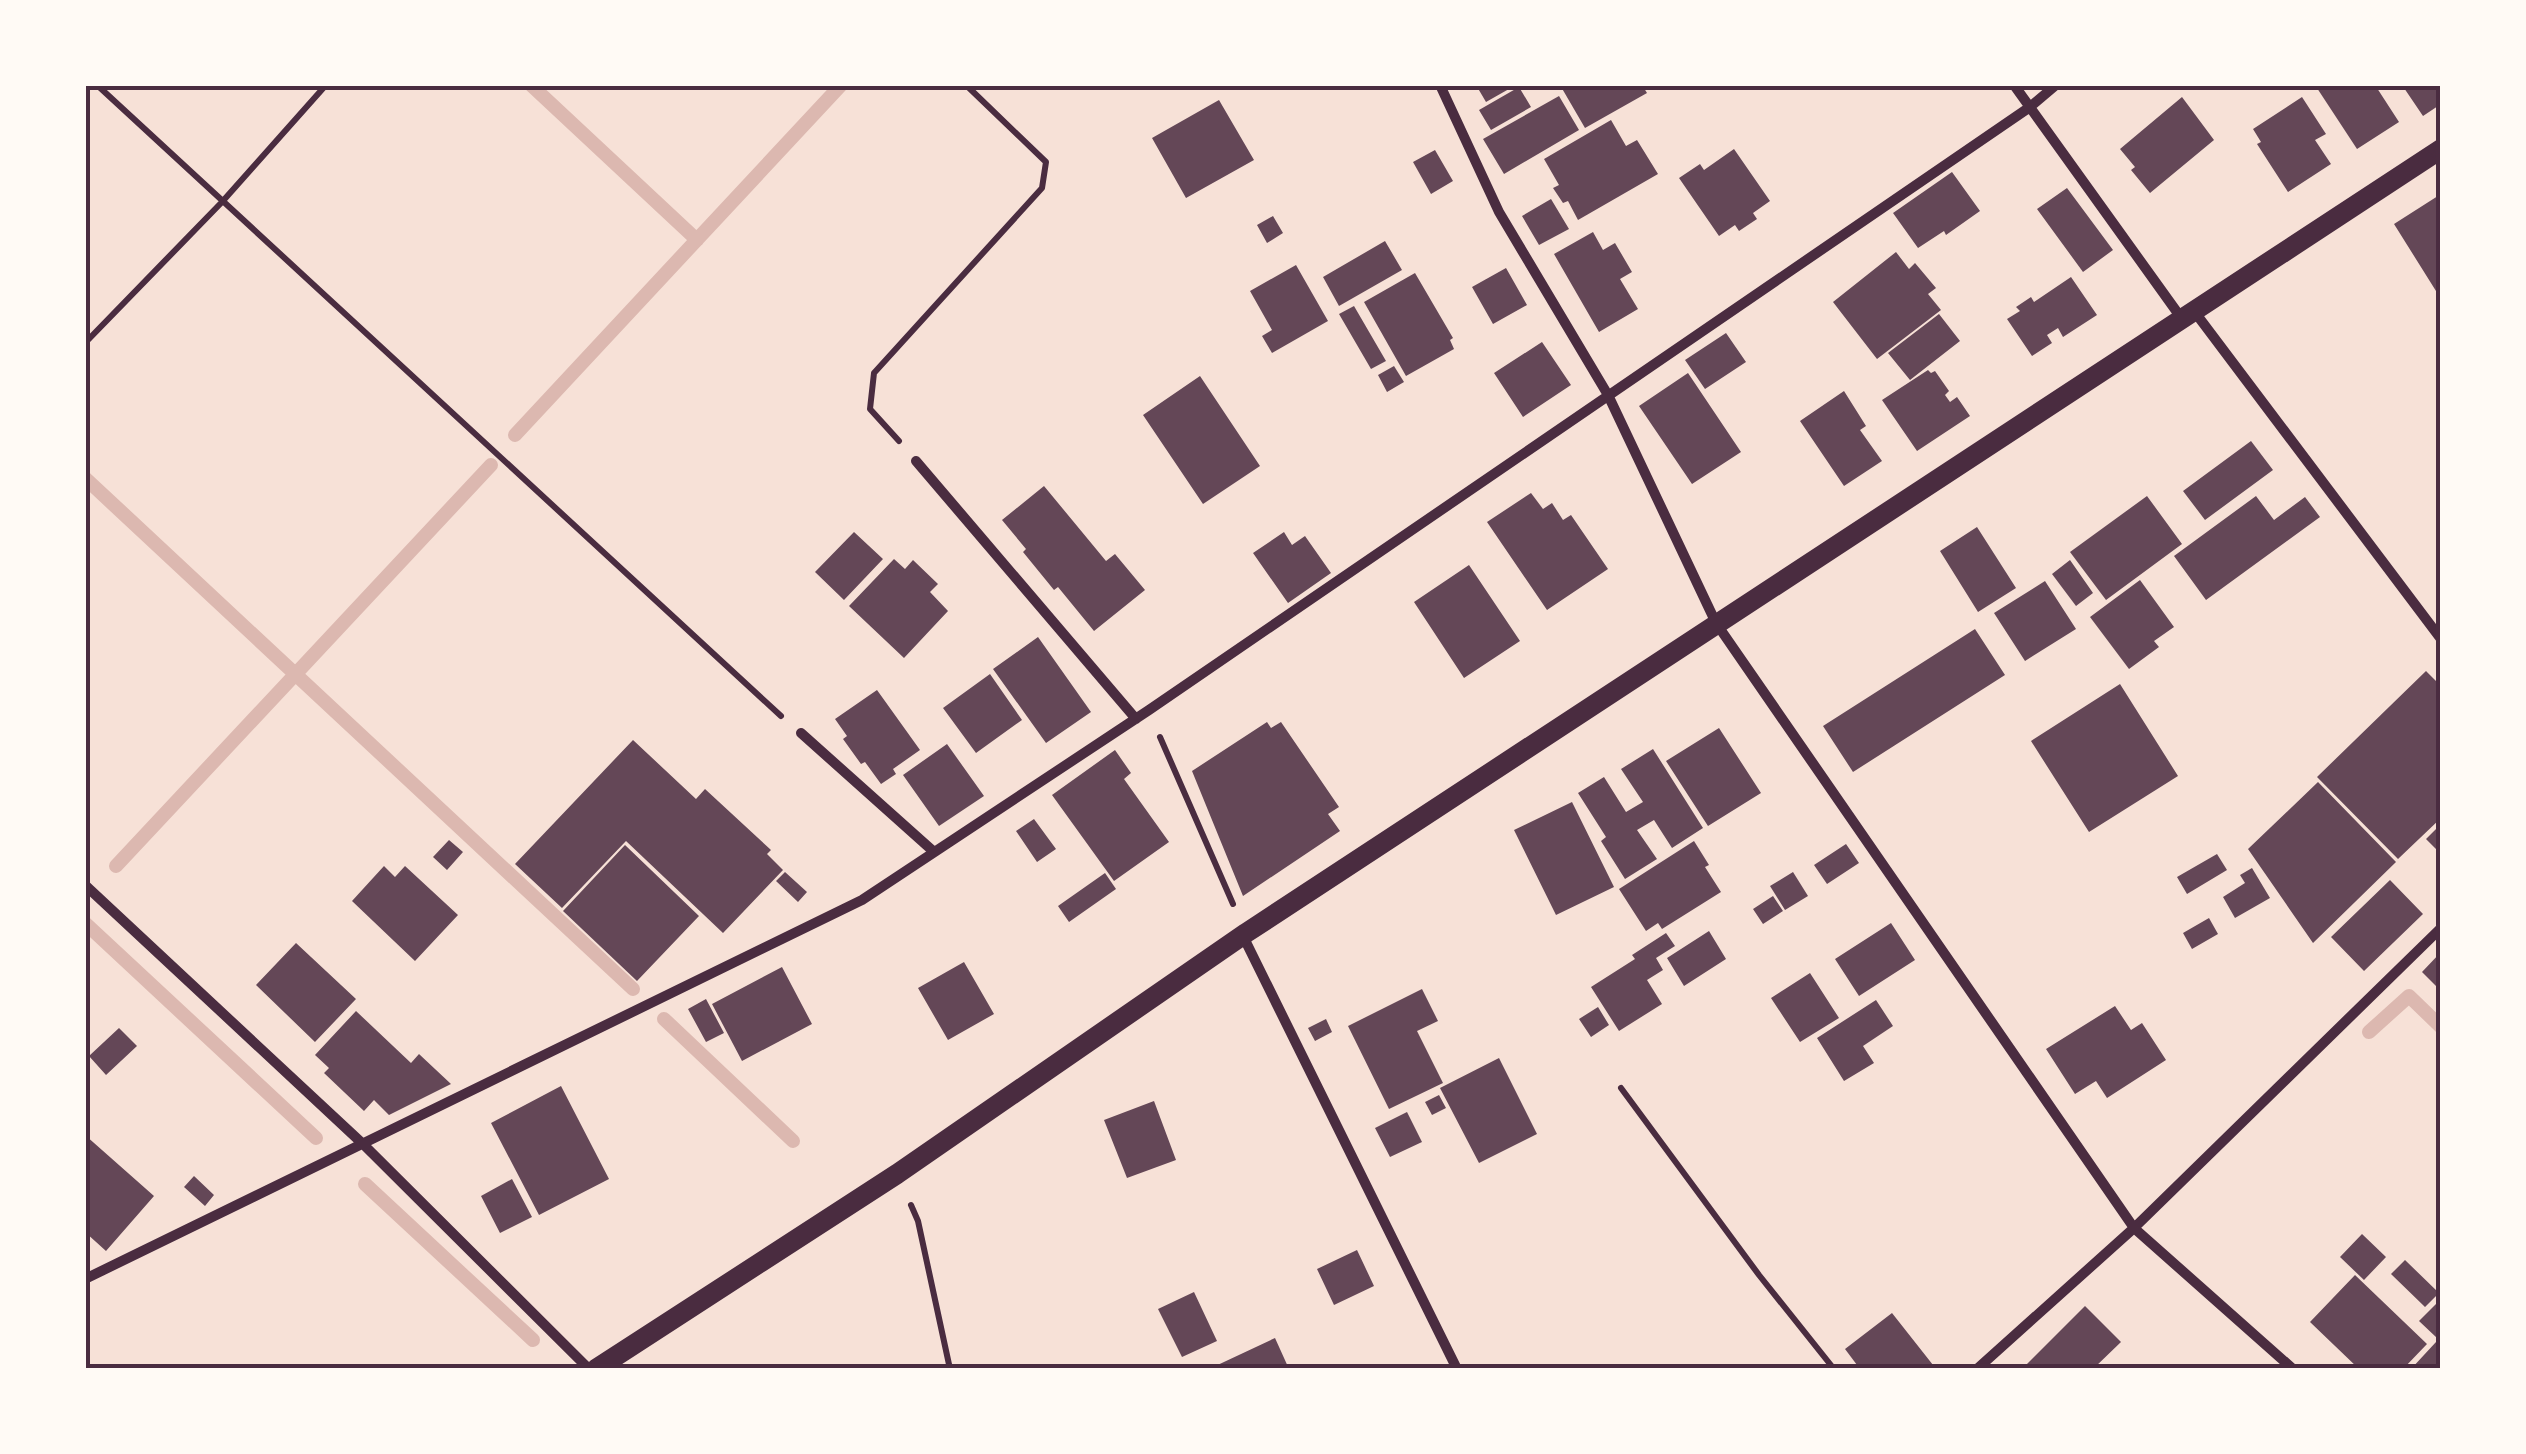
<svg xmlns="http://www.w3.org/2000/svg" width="2526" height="1454" font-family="'Fira Sans Condensed',sans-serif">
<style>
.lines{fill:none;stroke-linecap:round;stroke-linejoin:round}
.stream{stroke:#dcb8b0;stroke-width:14}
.building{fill:#644757}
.path{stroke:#4a2c40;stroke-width:6}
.minor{stroke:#4a2c40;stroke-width:10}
.secondary{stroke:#4a2c40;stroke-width:20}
.neatline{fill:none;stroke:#4a2c40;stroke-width:4}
</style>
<rect width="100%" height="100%" fill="#f7e1d7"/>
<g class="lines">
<path class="stream" d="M531,85l166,155
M515,435l326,-350
M85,478l548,511
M116,866l375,-401
M85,923l231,215
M664,1019l129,122
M2369,1032l40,-36 32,31
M365,1184l168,156"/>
</g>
<path class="building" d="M1476,85h40l-30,17z
M1560,85h82l5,8 -62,35z
M2315,85h60l24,37 -42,27z
M2402,85h39v19l-18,12z
M1519,87l12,20 -40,23 -12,-20z
M1559,96l20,34 -75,44 -21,-35z
M2182,97l32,43 -64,53 -19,-23 4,-3 -15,-18z
M2302,97l24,37 -11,6 16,24 -43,28 -31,-48 4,-2 -8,-13z
M1219,100l35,60 -68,38 -34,-60z
M1611,120l15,26 11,-6 21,34 -80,46 -10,-19 -5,2 -10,-15 6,-3 -15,-26z
M1734,149l36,52 -17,12 4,6 -18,12 -4,-6 -16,11 -40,-58 21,-14 4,6z
M1435,150l18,31 -22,13 -18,-32z
M1952,172l28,39 -34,24 -2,-4 -26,17 -25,-35z
M2067,188l46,62 -30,22 -46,-63z
M2441,194v105l-47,-75z
M1551,199l18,30 -30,16 -17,-29z
M1273,216l10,17 -16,10 -10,-18z
M1593,232l10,18 12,-7 17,29 -12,7 18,30 -39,23 -45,-78z
M1385,241l17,29 -63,36 -16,-29z
M1896,252l13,17 6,-6 21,25 -8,6 13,16 -64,49 -44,-57z
M1296,265l32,56 -56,32 -10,-17 10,-6 -22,-39z
M1506,268l21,37 -34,19 -21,-37z
M1415,273l38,65 -3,2 4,9 -48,27 -42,-74z
M2071,277l26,38 -34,22 -5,-9 -11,7 5,8 -20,13 -25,-37 13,-8 -4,-4 15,-10 3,5z
M1354,306l32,55 -15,8 -32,-55z
M1939,314l21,27 -50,39 -22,-27z
M1726,333l20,29 -41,27 -20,-29z
M1542,342l29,43 -48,32 -29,-44z
M1394,366l10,16 -17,10 -9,-17z
M1928,370l3,3 4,-2 14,20 -4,4 5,7 7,-5 13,19 -53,35 -35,-51z
M1688,373l53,79 -49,32 -53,-78z
M1200,376l60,90 -57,38 -60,-89z
M1844,391l22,35 -6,4 22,31 -38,25 -44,-65z
M2251,441l22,29 -68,50 -22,-29z
M1044,486l62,75 9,-7 30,36 -51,41 -36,-44 -4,3 -31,-38 3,-3 -24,-29z
M1531,493l12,16 9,-6 11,17 8,-5 37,54 -61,41 -60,-88z
M2147,496l35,48 -76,56 -36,-48z
M2256,496l18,24 31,-23 15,20 -114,83 -32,-44z
M1977,527l39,61 -38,24 -38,-61z
M854,532l29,27 -39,41 -29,-28z
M1284,532l8,13 13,-9 26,37 -43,30 -35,-50z
M894,559l11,10 8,-9 25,24 -8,8 18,19 -44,47 -55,-52z
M2070,560l23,33 -17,13 -24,-32z
M1469,565l51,76 -56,37 -50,-76z
M2140,580l34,47 -20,14 5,6 -30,22 -39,-52z
M2045,581l31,48 -51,32 -31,-48z
M1975,629l30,46 -152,97 -30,-46z
M1038,637l53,75 -45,31 -53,-74z
M2426,671l15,15v132l-43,41 -81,-82z
M990,674l32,46 -46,33 -33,-45z
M2120,684l58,92 -89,56 -58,-91z
M877,690l43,60 -27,19 3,5 -15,10 -16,-22 -4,2 -18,-25 4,-3 -12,-17z
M1267,722l4,6 10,-6 58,85 -11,7 12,17 -97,65 -51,-125z
M1719,728l42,65 -53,33 -42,-65z
M633,740l63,59 9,-10 66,61 -4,4 16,16 -60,63 -97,-92 -64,67 -47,-44z
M947,744l37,52 -45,30 -36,-51z
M1653,749l50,79 -31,20 -18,-28 -17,10 20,29 -32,20 -24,-38 5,-4 -28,-44 26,-16 22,35 17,-10 -22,-33z
M1115,750l16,23 -7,6 45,63 -55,39 -62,-86z
M2318,782l78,80 -83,81 -65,-94z
M1572,802l42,85 -58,28 -42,-85z
M1034,819l22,30 -19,13 -21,-31z
M2441,824v30l-15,-15z
M449,840l14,12 -16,18 -14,-13z
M1694,841l15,24 -4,2 16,25 -59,37 -4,-6 -12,8 -27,-42z
M1846,844l13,19 -32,21 -13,-19z
M625,845l74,71 -62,65 -74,-70z
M2217,854l10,16 -40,24 -10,-17z
M384,866l11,11 10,-11 53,49 -43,46 -63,-60z
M2252,868l18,30 -35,20 -12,-21 22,-14 -5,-8z
M785,872l22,20 -9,10 -22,-21z
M1793,872l15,24 -23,14 -15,-24z
M1105,873l11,16 -47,33 -11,-16z
M2390,880l33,34 -59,57 -33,-34z
M1773,896l10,15 -20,13 -10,-15z
M2209,918l9,16 -26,15 -9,-16z
M1891,923l24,37 -56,36 -24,-37z
M1709,931l17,28 -42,27 -17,-28z
M1666,933l9,13 -19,12 7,12 -16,10 15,24 -43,27 -28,-44 44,-28 -3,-4z
M296,943l60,56 -41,43 -59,-57z
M2441,952v39l-19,-19z
M964,962l30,52 -46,26 -30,-52z
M782,967l30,57 -70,37 -30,-57z
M1810,973l29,45 -39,24 -29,-44z
M1422,989l16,32 -21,10 26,52 -54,26 -41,-83z
M706,999l18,34 -18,9 -18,-33z
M1876,1000l17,26 -30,20 11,17 -30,18 -27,-43z
M2115,1006l16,24 11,-7 24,37 -59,38 -11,-17 -21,13 -29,-45z
M1598,1007l11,18 -18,12 -12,-18z
M356,1011l55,52 8,-9 32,30 -62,31 -15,-15 -10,11 -40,-38 5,-5 -14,-13z
M1326,1019l6,13 -17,9 -7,-13z
M119,1028l18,18 -31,29 -17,-19z
M1499,1058l38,76 -58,29 -39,-75z
M561,1086l48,93 -70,36 -48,-92z
M1439,1095l7,13 -14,7 -7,-13z
M1154,1101l22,59 -49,18 -23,-58z
M1407,1112l15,30 -32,15 -15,-29z
M85,1135l69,61 -48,55 -21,-19z
M194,1176l20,19 -9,11 -21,-19z
M512,1179l20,38 -32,16 -19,-37z
M2362,1234l24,23 -22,23 -24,-23z
M1357,1250l17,36 -40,19 -17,-36z
M2405,1260l34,33 -14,14 -34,-33z
M2355,1275l72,69 -24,25h-44l-49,-47z
M1194,1292l23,49 -35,16 -24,-48z
M2436,1304l5,5v24l-4,5 -18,-17z
M2085,1306l36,36 -28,27h-63l-4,-4z
M1892,1313l41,52 -5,4h-68l-15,-20z
M1275,1338l14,31h-80z
M2436,1342l5,5v22h-30z"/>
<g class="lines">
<path class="path" d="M97,85l684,631
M85,343l137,-141 104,-117
M899,441l-29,-32 4,-36 168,-185 4,-26 -80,-77
M1160,737l73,167
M1621,1088l138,187 75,94
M911,1205l7,16 32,148"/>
<path class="minor" d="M1440,85l59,127 109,183 108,228 418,605 159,141
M2014,85l168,234
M2194,311l247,328
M916,461l220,258
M801,733l132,118
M85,885l279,260 225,224
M1243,936l214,433
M85,1279l777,-379 287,-190 881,-603 26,-22
M1977,1369l157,-141 307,-300"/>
<path class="secondary" d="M596,1369l301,-195 349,-241 1195,-784"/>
</g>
<rect width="2526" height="1454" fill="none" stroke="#fffaf5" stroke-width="175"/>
<rect x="88" y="88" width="2350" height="1278" class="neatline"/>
</svg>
